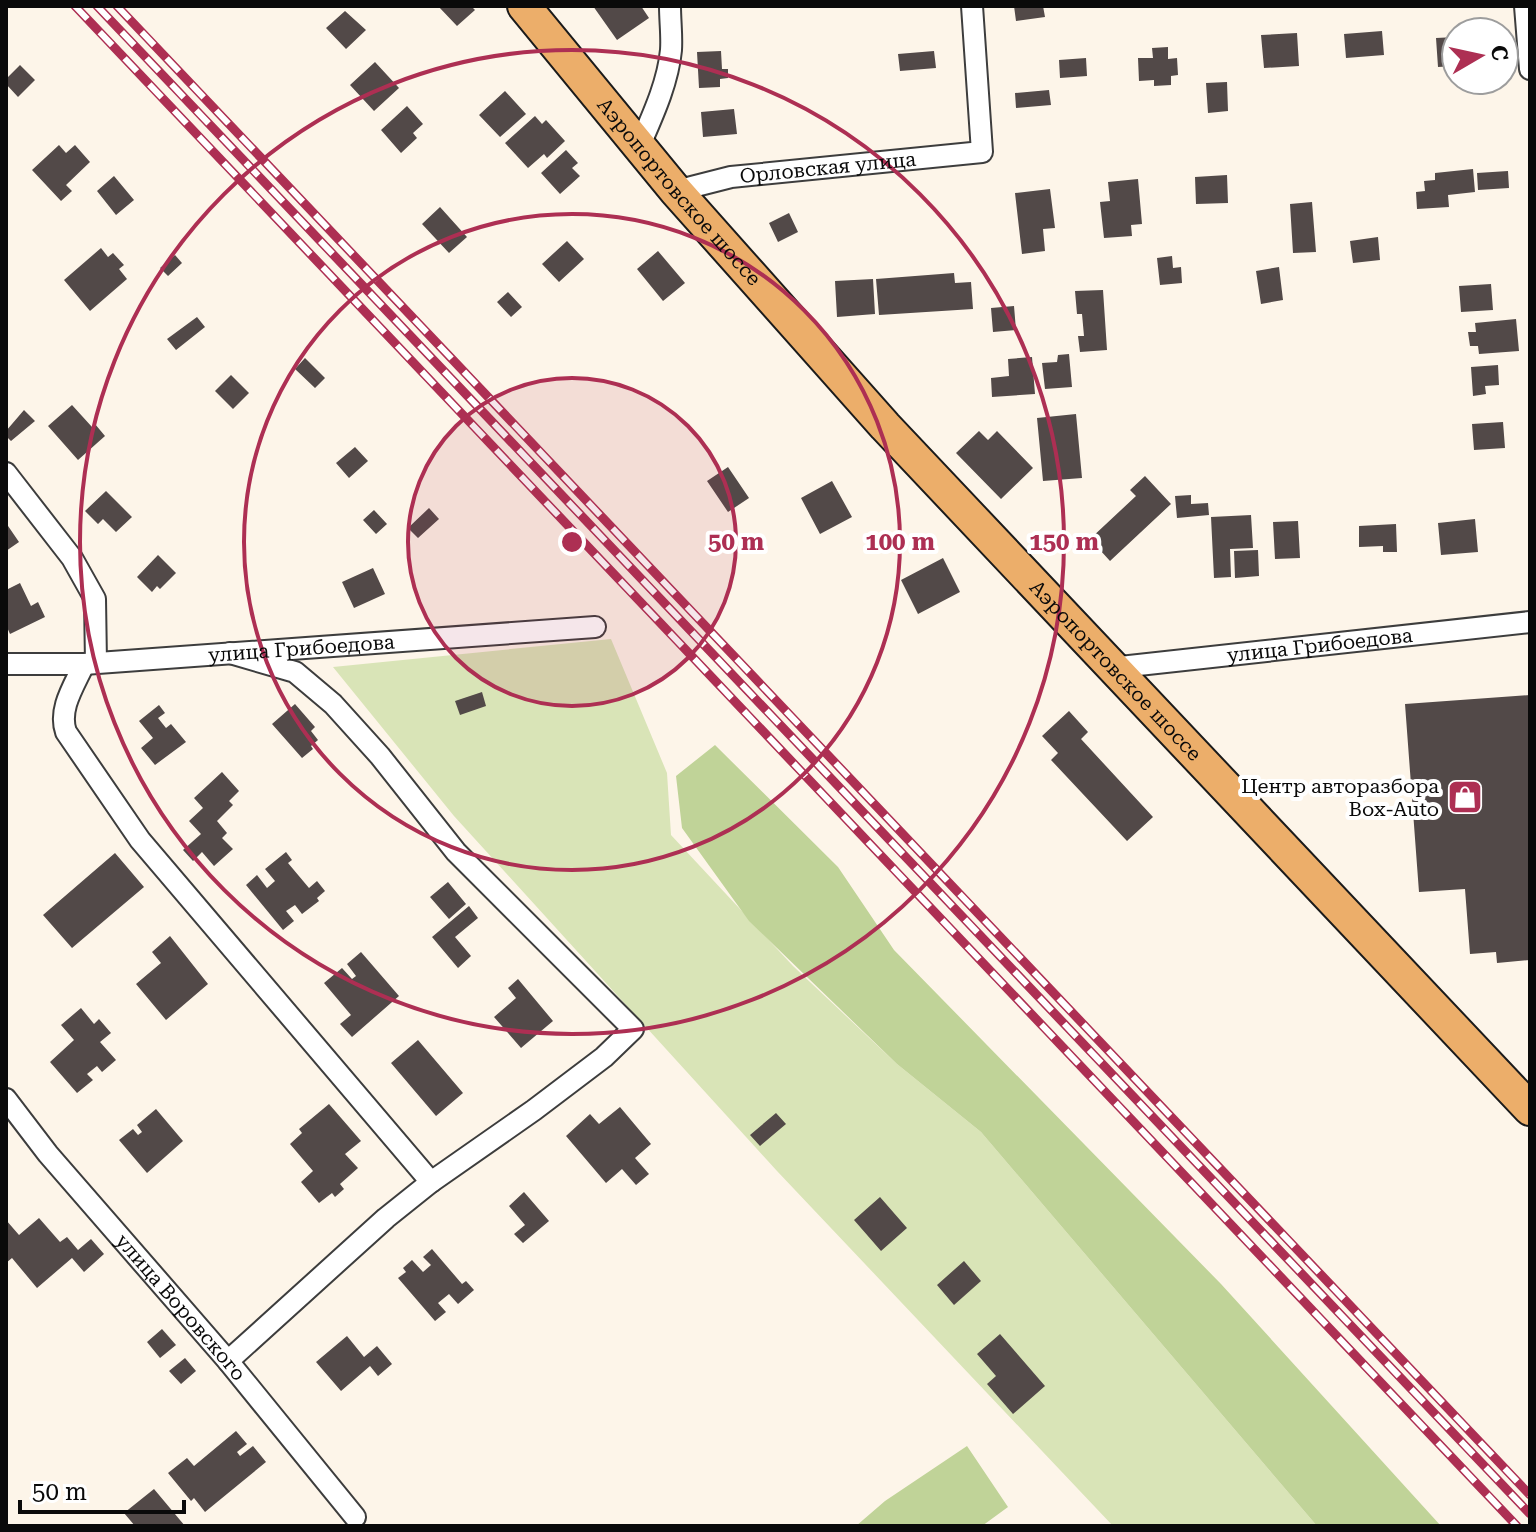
<svg xmlns="http://www.w3.org/2000/svg" width="1536" height="1532" font-family="'Roboto Serif',serif">
<style>
.green{fill:#d9e4b7}
.forest{fill:#c0d398}
.building{fill:#524948}
.lines{fill:none;stroke-linecap:round;stroke-linejoin:round}
.minor-casing{stroke:#3d3d3d;stroke-width:24}
.primary-casing{stroke:#1b1b1b;stroke-width:36}
.minor{stroke:#fff;stroke-width:20}
.primary{stroke:#ecae6a;stroke-width:32}
.rail-casing{stroke:#ad2f53;stroke-width:9}
.rail{stroke:#fff;stroke-width:6;stroke-dasharray:18;stroke-linecap:butt}
.ring{fill:none;stroke:#ad2f53;stroke-width:4}
.labels{text-anchor:middle;dominant-baseline:central;stroke-width:8;stroke-linejoin:round;paint-order:stroke}
.street-label{font-size:20px;fill:#0a0a0a;stroke:#fff}
.poi-label{font-size:20px;fill:#0a0a0a;stroke:#fff;text-anchor:end}
.centre{fill:#ad2f53;stroke:#fff;stroke-width:4}
.ring-label{font-size:24px;text-anchor:middle;font-weight:bold;fill:#ad2f53;stroke:#fff;stroke-width:8;stroke-linejoin:round;paint-order:stroke}
</style>
<rect width="100%" height="100%" fill="#fdf5e9"/>
<path class="green" d="M611,639l56,134 4,62 122,131 104,98 84,68 336,394h-204l-336,-355 -323,-355 -121,-149z"/>
<path class="forest" d="M715,745l123,122 56,83 327,334 220,242h-124l-336,-394 -84,-68 -148,-143 -67,-93 -6,-52z
M967,1446l41,61 -26,19h-126l29,-25z"/>
<path class="building" d="M438,6h33l4,4 -18,16z
M593,6h48l8,12 -32,22z
M1014,6h29l2,11 -29,4z
M345,11l21,19 -20,19 -20,-21z
M1382,31l2,24 -38,3 -2,-24z
M1297,33l2,33 -35,2 -3,-33z
M1456,37v29l-18,1 -2,-29z
M1168,47v12l9,-1 1,17 -7,1v9l-17,1v-6l-15,1 -1,-23h15l-1,-10z
M721,51l1,18h6v9l-8,1v8l-21,1 -2,-36z
M934,51l2,17 -36,3 -2,-17z
M1086,58l1,18 -27,2 -1,-18z
M375,62l24,26 -25,23 -24,-26z
M20,65l15,15 -17,17 -12,-13v-5z
M1227,82l1,29 -20,2 -2,-30z
M1049,90l2,15 -35,3 -1,-15z
M505,91l21,23 -26,23 -21,-22z
M407,106l16,18 -10,9 4,5 -16,15 -20,-23z
M734,109l3,25 -34,3 -2,-25z
M535,116l7,8 4,-4 19,21 -18,17 -3,-4 -16,14 -23,-25z
M59,145l7,8 9,-8 15,17 -24,23 6,6 -11,10 -29,-31z
M566,150l12,13 -6,5 8,8 -20,18 -19,-21z
M1473,169l2,23 -27,3 1,12 -32,2 -1,-17 9,-1 -1,-10 11,-1v-7z
M1508,171l1,17 -31,2 -1,-17z
M1227,175l1,28 -32,1 -1,-27z
M114,176l20,24 -18,15 -19,-24z
M1138,179l4,45 -11,1 1,11 -28,2 -4,-36 10,-1 -2,-19z
M1050,189l5,39 -12,1 2,22 -23,3 -7,-61z
M1312,202l4,50 -23,1 -3,-49z
M440,207l27,30 -18,16 -27,-29z
M789,213l9,19 -20,10 -9,-19z
M1378,237l2,23 -27,3 -3,-22z
M567,241l17,18 -25,23 -17,-18z
M101,248l7,9 5,-4 11,12 -5,4 8,10 -37,32 -26,-31z
M658,251l27,32 -22,18 -26,-32z
M175,255l7,8 -14,13 -8,-8z
M1172,256l1,12 8,-1 1,16 -22,2 -3,-27z
M1279,267l4,33 -22,4 -5,-33z
M954,273l1,10 16,-1 2,27 -94,6 -3,-36z
M873,279l2,35 -38,3 -2,-36z
M1491,284l2,26 -32,2 -2,-26z
M1103,290l4,60 -27,2 -2,-16h6l-2,-22h-5l-2,-23z
M508,292l14,15 -11,10 -14,-15z
M1014,306l2,24 -23,2 -2,-24z
M197,317l8,10 -29,23 -9,-11z
M1516,319l3,32 -40,3 -1,-8h-8l-2,-14h8l-1,-9z
M1069,354l3,33 -27,2 -3,-26 15,-1 1,-7z
M1032,357l3,37 -43,3 -1,-19 18,-2 -1,-17z
M305,358l20,20 -10,10 -20,-19z
M1498,365l1,20 -14,1 1,8 -13,2 -2,-29z
M231,375l18,18 -16,16 -18,-18z
M72,405l20,22 3,-3 10,12 -27,24 -30,-34z
M24,410l11,11 -24,20 -5,-5v-5z
M1076,414l6,64 -39,3 -6,-63z
M1503,422l2,26 -31,2 -2,-26z
M979,431l9,9 9,-9 36,37 -32,31 -45,-46z
M355,447l13,14 -19,17 -13,-15z
M728,467l21,31 -21,14 -21,-31z
M1145,476l26,28 -61,57 -20,-22 46,-43 -6,-6z
M832,481l20,36 -32,17 -19,-36z
M106,491l26,26 -16,15 -13,-13 -5,5 -13,-13z
M1191,495v9l17,-1 1,12 -32,3 -2,-22z
M429,508l10,11 -21,19 -10,-10z
M374,510l13,14 -11,10 -13,-14z
M1251,515l2,33 -23,1 1,28 -17,1 -3,-61z
M1475,519l3,33 -37,3 -3,-32z
M1298,521l2,37 -25,1 -2,-37z
M6,523l13,19 -13,9z
M1396,524l1,28h-14v-6l-24,1v-21z
M1258,550l1,26 -24,2 -1,-27z
M158,555l18,18 -16,16 -3,-3 -5,6 -15,-15z
M943,558l17,34 -42,22 -17,-34z
M373,568l12,26 -31,14 -12,-26z
M20,583l11,23 7,-4 7,15 -35,17 -4,-9v-35z
M482,692l4,14 -26,9 -5,-14z
M1530,695v265l-33,3 -1,-11 -26,2 -5,-65 -46,3 -14,-188z
M295,704l20,23 -4,4 7,9 -7,6 2,3 -11,9 -30,-34z
M159,705l6,8 -7,5 8,10 5,-4 15,18 -31,23 -14,-17 12,-10 -14,-17z
M1069,711l19,21 -7,7 72,78 -26,24 -76,-81 7,-7 -16,-17z
M222,772l17,19 -10,10 4,4 -16,16 10,12 -5,5 11,11 -19,17 -12,-14 -9,9 -10,-11 18,-16 -12,-13 14,-13 -9,-10z
M286,852l6,8 -4,3 21,25 8,-7 8,10 -8,7 2,3 -17,13 -7,-9 -9,6 8,10 -11,9 -37,-45 11,-10 10,13 8,-7 -10,-12z
M115,853l29,34 -72,61 -29,-33z
M448,882l18,22 -17,15 -19,-22z
M469,906l9,12 -23,19 16,19 -13,12 -26,-31z
M170,936l38,48 -42,36 -30,-36 25,-21 -9,-11z
M361,952l38,44 -47,41 -12,-13 11,-9 -27,-32 18,-15 10,11 4,-3 -9,-12z
M518,979l35,42 -32,27 -27,-31 22,-19 -8,-10z
M81,1008l13,16 5,-5 12,14 -11,9 16,18 -14,12 -5,-6 -10,8 6,6 -16,13 -27,-31 24,-22 -13,-15z
M418,1040l45,53 -27,23 -45,-53z
M329,1104l32,37 -16,13 13,14 -18,16 4,5 -9,8 -3,-4 -13,10 -18,-21 12,-11 -23,-27 12,-11 -3,-4z
M620,1107l31,37 -16,14 14,16 -13,11 -14,-16 -16,14 -40,-47 24,-22 9,10z
M156,1109l27,32 -36,32 -28,-33 14,-11 5,6 4,-3 -5,-7z
M776,1113l10,11 -26,22 -10,-11z
M524,1192l25,29 -26,22 -9,-9 11,-9 -16,-19z
M880,1197l27,31 -26,23 -27,-31z
M39,1218l21,24 7,-5 11,13 13,-11 13,15 -20,18 -12,-14 -35,30 -25,-30 -6,5v-43l13,15z
M432,1249l30,35 4,-3 8,9 -16,14 -9,-10 -11,9 8,9 -11,9 -37,-43 8,-6 -3,-4 9,-8 11,12 8,-7 -8,-8z
M964,1261l17,20 -27,24 -17,-20z
M162,1329l14,16 -16,13 -13,-16z
M1000,1334l45,52 -32,28 -26,-30 9,-8 -19,-22z
M347,1336l17,21 13,-11 15,18 -14,12 -8,-10 -29,25 -25,-29z
M185,1358l11,13 -15,13 -12,-13z
M236,1431l11,13 -10,8 3,4 13,-10 13,16 -61,50 -11,-14 -3,3 -23,-28 19,-15 7,8z
M154,1489l31,37h-50l-11,-13z"/>
<g class="lines">
<g class="minor-casing">
<g id="minor">
<path d="M1525,6l5,63"/>
<path d="M639,147c13,-30 29,-64 32,-97 1,-14 -1,-29 -1,-44"/>
<path id="s1" d="M676,191l55,-14 251,-25 -10,-146"/>
<path d="M6,473l66,85 23,41 1,64"/>
<path id="s2" d="M6,664h78l511,-37"/>
<path d="M84,664c-10,22 -26,45 -18,68l74,108 291,342"/>
<path id="s3" d="M1111,668l419,-46"/>
<path id="s4" d="M6,1099l42,55 180,207 127,156"/>
<path d="M228,1361l158,-143 45,-36 103,-72 70,-53 29,-28 -177,-177 -76,-96 -47,-52 -38,-32 -65,-19"/>
</g>
</g>
<g class="primary-casing">
<g id="primary">
<path id="s5" d="M524,6l152,185 209,235 645,683"/>
</g>
</g>
<use href="#minor" class="minor"/>
<use href="#primary" class="primary"/>
<g class="rail-casing">
<path id="rail" d="M75,6l1442,1520
M97,6l1433,1508
M117,6l1413,1489"/>
</g>
<use href="#rail" class="rail"/>
</g>
<circle cx="572" cy="542" r="164" fill="#ad2f53" fill-opacity=".12"/>
<g class="ring">
<circle cx="572" cy="542" r="164"/>
<circle cx="572" cy="542" r="328"/>
<circle cx="572" cy="542" r="492"/>
</g>
<defs>
<g id="shop-square" transform="scale(1.8)"><rect x="-9" y="-9" width="18" height="18" rx="4" fill="#ad2f53" stroke="#fff"/><path d="M-5-2.5h2.3a2.7 3.5 0 0 1 5.4 0H5L5.5 6h-11ZM-1.5-2.5h3a1.5 2.3 0 0 0-3 0Z" fill="#fff"/></g>
</defs>
<g fill-rule="evenodd">
<use href="#shop-square" x="1465" y="797"/>
</g>
<g class="labels">
<g class="street-label">
<text stroke="none"><textPath href="#s1" startOffset="154">Орловская улица</textPath></text>
<text stroke="none"><textPath href="#s5" startOffset="242">Аэропортовское шоссе</textPath></text>
<text stroke="none"><textPath href="#s3" startOffset="210">улица Грибоедова</textPath></text>
<text stroke="none"><textPath href="#s2" startOffset="296">улица Грибоедова</textPath></text>
<text stroke="none"><textPath href="#s5" startOffset="890">Аэропортовское шоссе</textPath></text>
<text stroke="none"><textPath href="#s4" startOffset="272">улица Воровского</textPath></text>
</g>
<g class="poi-label">
<text x="1439" y="786">Центр авторазбора<tspan x="1439" dy="23">Box-Auto</tspan></text>
</g>
</g>
<circle cx="572" cy="542" r="12" class="centre"/>
<g class="ring-label">
<text x="736" y="550">50 m</text>
<text x="900" y="550">100 m</text>
<text x="1064" y="550">150 m</text>
</g>
<rect width="1536" height="1532" fill="none" stroke="#0a0a0a" stroke-width="16"/>
<g transform="translate(1480 56) rotate(81)"><circle r="38" fill="#ffffff" stroke="#9d9d9d" stroke-width="2"/>
<path d="M0-6L14 30L0 20L-14 30Z" fill="#ad2f53"/>
<text y="-12" font-size="22" font-weight="bold" text-anchor="middle" fill="#0a0a0a">С</text>
</g>
<path d="M20 1500v12h164v-12" fill="none" stroke="#0a0a0a" stroke-width="4"/>
<text x="32" y="1500" font-size="24" fill="#0a0a0a" stroke="#ffffff" stroke-width="6" paint-order="stroke">50 m</text>
</svg>
